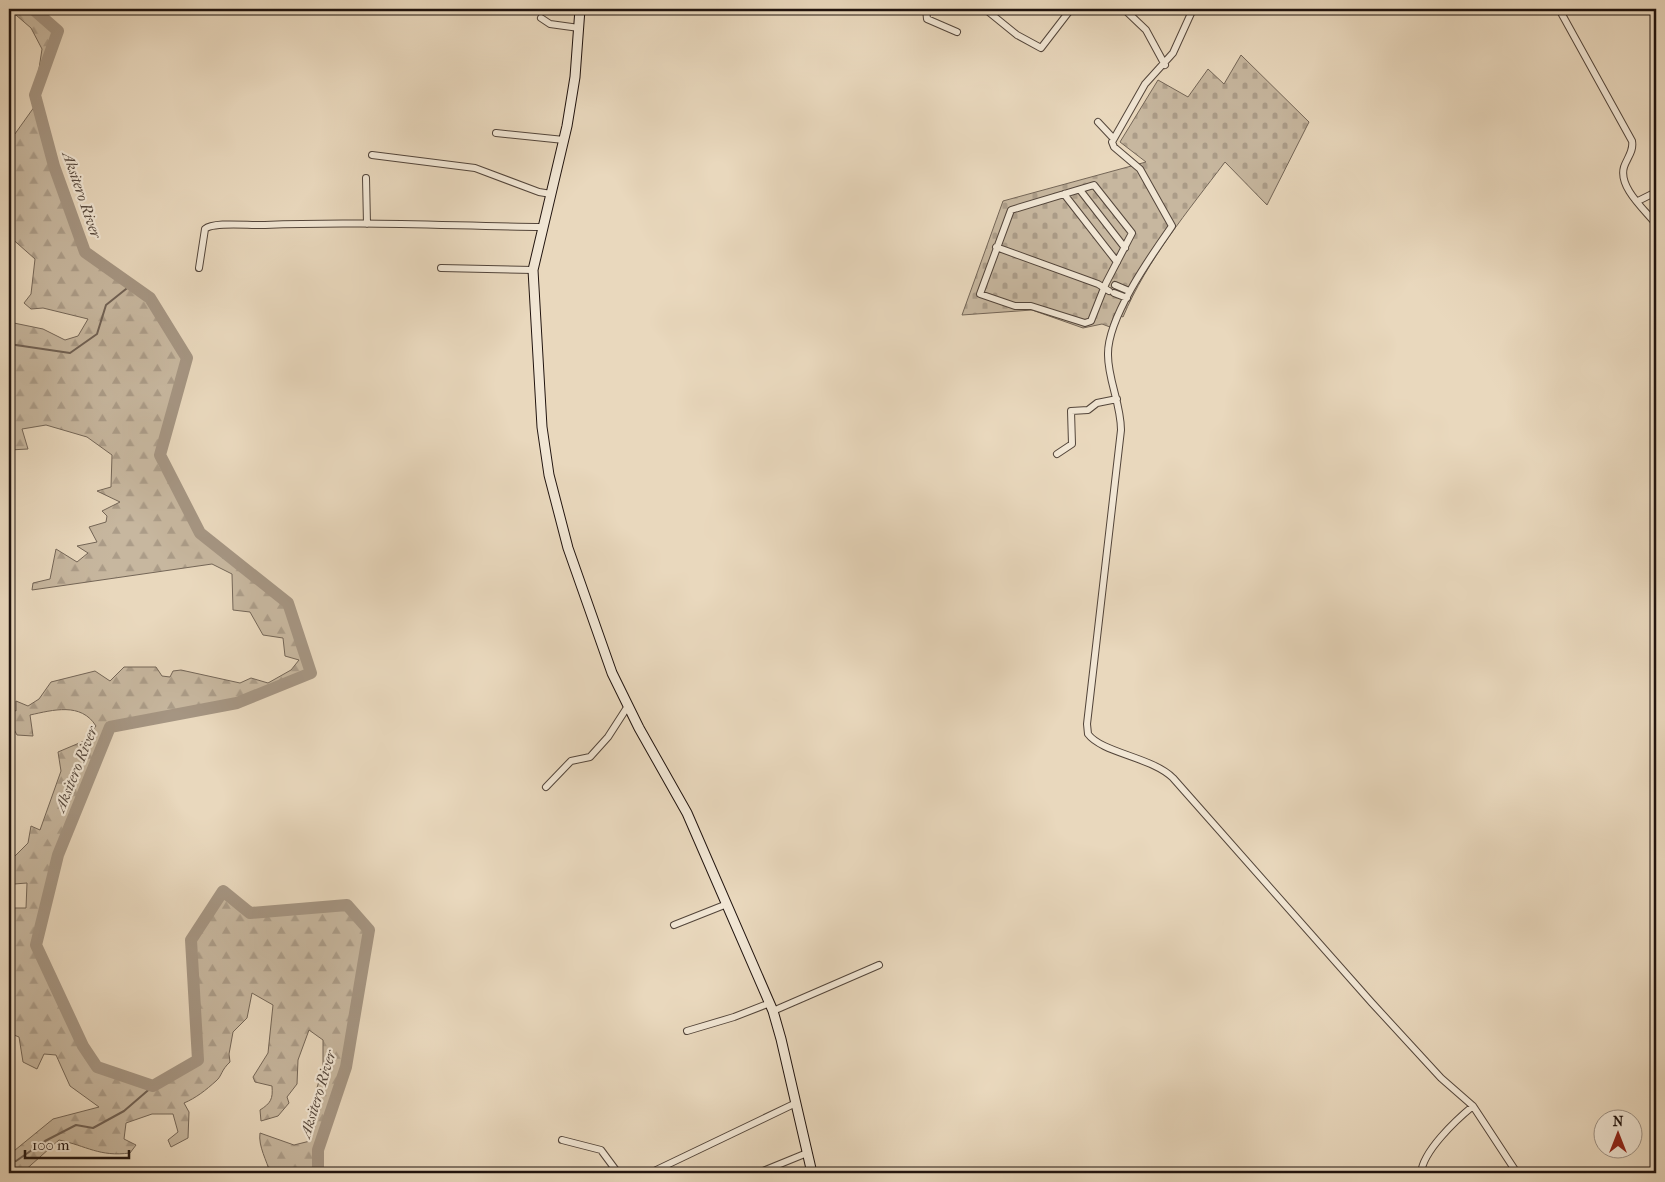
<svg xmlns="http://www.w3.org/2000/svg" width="1665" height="1182" font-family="'IM FELL French Canon',serif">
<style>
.forest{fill:url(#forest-firs);stroke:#746657}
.cemetery{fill:url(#cemetery-stones);stroke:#746657}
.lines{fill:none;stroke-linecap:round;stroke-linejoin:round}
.stream{stroke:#706154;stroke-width:2}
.river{stroke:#a59582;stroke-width:12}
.street-casing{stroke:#53453a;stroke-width:8}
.secondary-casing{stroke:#21140f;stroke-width:11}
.street{stroke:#f1e6d4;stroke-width:6}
.secondary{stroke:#f1e6d4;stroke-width:9}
.labels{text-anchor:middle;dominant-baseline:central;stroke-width:4.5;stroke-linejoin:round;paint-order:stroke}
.water-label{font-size:15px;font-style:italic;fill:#56483d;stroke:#f1e6d4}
</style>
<defs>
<pattern id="forest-firs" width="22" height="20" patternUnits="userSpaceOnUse" patternTransform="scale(1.25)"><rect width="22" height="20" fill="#c7b79f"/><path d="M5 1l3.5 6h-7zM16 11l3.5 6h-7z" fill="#ab9c88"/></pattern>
<pattern id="cemetery-stones" width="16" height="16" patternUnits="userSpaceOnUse" patternTransform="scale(1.25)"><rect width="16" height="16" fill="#c7b79f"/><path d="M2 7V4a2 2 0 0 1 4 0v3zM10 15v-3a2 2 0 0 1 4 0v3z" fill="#ab9c88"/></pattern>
</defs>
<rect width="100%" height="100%" fill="#e9d8bd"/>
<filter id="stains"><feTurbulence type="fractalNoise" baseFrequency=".004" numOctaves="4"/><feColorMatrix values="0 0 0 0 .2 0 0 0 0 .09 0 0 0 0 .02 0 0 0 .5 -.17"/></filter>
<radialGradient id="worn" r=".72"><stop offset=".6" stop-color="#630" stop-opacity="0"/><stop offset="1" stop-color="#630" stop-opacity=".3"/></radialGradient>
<path class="forest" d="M9,9h24l25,22 -23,64 7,-46 -11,-21z
M37,103l48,149 65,46 37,60 -27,98 40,77 88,70 23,70 -74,30 -127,24 -52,128 -20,94 45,97 14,21 56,19 45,-26 -7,-120 32,-49 23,19 101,-5 22,25 -23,137 -28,83v23h-48c-3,-12 -12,-27 -10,-40l34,12 16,-4 4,-13 -5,-14 14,-46v-28l-14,-10 -11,30 -1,24 -10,13 2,6 -11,13 -17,5 -1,-11c11,-7 13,-11 12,-24l-17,-4 -2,-5 15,-24 5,-48 -21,-12 -5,25 -14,14 -4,22 1,8c-9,8 -8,14 -14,19 -10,9 -20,17 -32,22l5,9 -1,26 -17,9 -3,-7 10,-8 -5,-18h-21l-26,9 -2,16 12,6 -6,8c-31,4 -43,-7 -71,-13l-37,33h-13v-18l44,-36 46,-12 -29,-21 -14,-31 -12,-1 -7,15 -14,-7 -4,-25 -10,-4v-88l4,-37h13l1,-25 -13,1 -5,-22 19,-19 3,-17 9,4 21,-59 -3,-19 26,-11 12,-15c-15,-24 -43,-16 -66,-11l3,21 -16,-1 -8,-15v-12l7,3v-10l12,5 11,-7 12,-17 44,-11 15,10 14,-14h32l6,9 8,1 3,-6 8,-1 59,13 11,-5 17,5 23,-13 8,-10 -14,-4 -2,-18 -20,-3 -13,-23 -17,-2 -1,-36 -20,-10 -180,26 1,-7 17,-4 6,-30 21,13 11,-9 -11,-7 20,-4 -8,-15 17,-5 1,-6 -5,-5 18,-9 -23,-11 14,-4 1,-32 -25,-18 -41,-12 -24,4 6,20 -19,1v-128l34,7 22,11 13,-4 10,-17 -45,-11 -12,1 -7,-6 7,-9 4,-35 -26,-23v-98h3z"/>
<path class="cemetery" d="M1241,55l68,67 -42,83 -42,-43c-37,49 -78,98 -102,155l-8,-4 -5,14 -8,-3 -19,4 -51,-18 -70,5 41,-114 143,-39 -26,-20 38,-62 30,17 20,-28 16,15z"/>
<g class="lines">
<path class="stream" d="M9,344l61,9 27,-19 9,-29 25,-20
M9,1162l7,-1 29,-20 31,-16 17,3 31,-17 29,-25"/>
<path class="river" d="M33,9l25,22 -23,64 19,71 31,86 65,46 37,60 -27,97 40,78 88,70 23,70 -74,30 -127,24 -52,128 -22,90 47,101 14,21 56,19 45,-26 -7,-120 32,-49 27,22 97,-8 22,25 -23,137 -28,83v23"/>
<g class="street-casing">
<path id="street" d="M926,9l1,10 30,13
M985,9l32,26 24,13 30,-39
M1124,9l22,21 19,35
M1193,9l-20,44 -28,31 -33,58 2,5 26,22 32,57c-21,30 -65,92 -64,129 0,25 13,49 13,75l-34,294 1,10c14,19 64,23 85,44l199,225 69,75 32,28 44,67
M1559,9l73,132c2,10 -5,17 -8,26 -6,20 21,43 32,57
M541,18l9,6 29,4
M1098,122l15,16
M496,133l68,7
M372,155l103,13 64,24 12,2
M366,178l1,46
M1094,185l38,48 -26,50 -15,38 -6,2 -54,-17h-16l-35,-12 31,-84z
M1080,190l45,58
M1064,194l53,68
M1638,201l18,-9
M996,247l102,37 11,7
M199,268l6,-39c9,-8 46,-3 60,-4 92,-4 185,1 278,2
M441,268l92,2
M1115,285l14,6
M1114,293l13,5
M1057,454l15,-10 -1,-33 17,-1 9,-7 20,-4
M546,787l25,-26 19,-4 18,-20 20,-31
M674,925l53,-21
M773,1011l106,-46
M687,1031l47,-14 36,-14
M562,1140l39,10 17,23
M650,1173l146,-70
M758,1173l49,-20
M1421,1173c2,-22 35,-53 52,-67"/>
</g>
<g class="secondary-casing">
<path id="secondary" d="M580,9l-5,68 -8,49 -34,144 9,157 7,48 19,73 44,125 27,55 48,85 86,198 8,28 31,134"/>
</g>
<use href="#street" class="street"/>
<use href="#secondary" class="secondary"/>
</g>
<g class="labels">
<g class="water-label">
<text transform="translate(82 195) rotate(71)">Aksitero River</text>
<text transform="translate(76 769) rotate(-68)">Aksitero River</text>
<text transform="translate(318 1094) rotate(-73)">Aksitero River</text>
</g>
</g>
<rect width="1665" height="1182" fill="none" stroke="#e9d8bd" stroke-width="30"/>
<rect x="10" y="10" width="1645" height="1162" fill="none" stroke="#21140f" stroke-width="2.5"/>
<rect x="15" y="15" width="1635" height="1152" fill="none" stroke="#21140f"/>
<g transform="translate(1618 1134)"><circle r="24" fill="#f1e6d4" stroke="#9e9285"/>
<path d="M0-4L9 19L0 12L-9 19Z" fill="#8f2418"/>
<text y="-8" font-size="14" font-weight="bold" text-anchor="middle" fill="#21140f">N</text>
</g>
<path d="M25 1150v8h104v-8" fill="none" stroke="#21140f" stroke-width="2.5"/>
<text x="32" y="1150" font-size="15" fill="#21140f" stroke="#f1e6d4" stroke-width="4" paint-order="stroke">100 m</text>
<rect width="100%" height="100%" filter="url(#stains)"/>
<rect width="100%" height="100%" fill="url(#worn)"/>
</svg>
